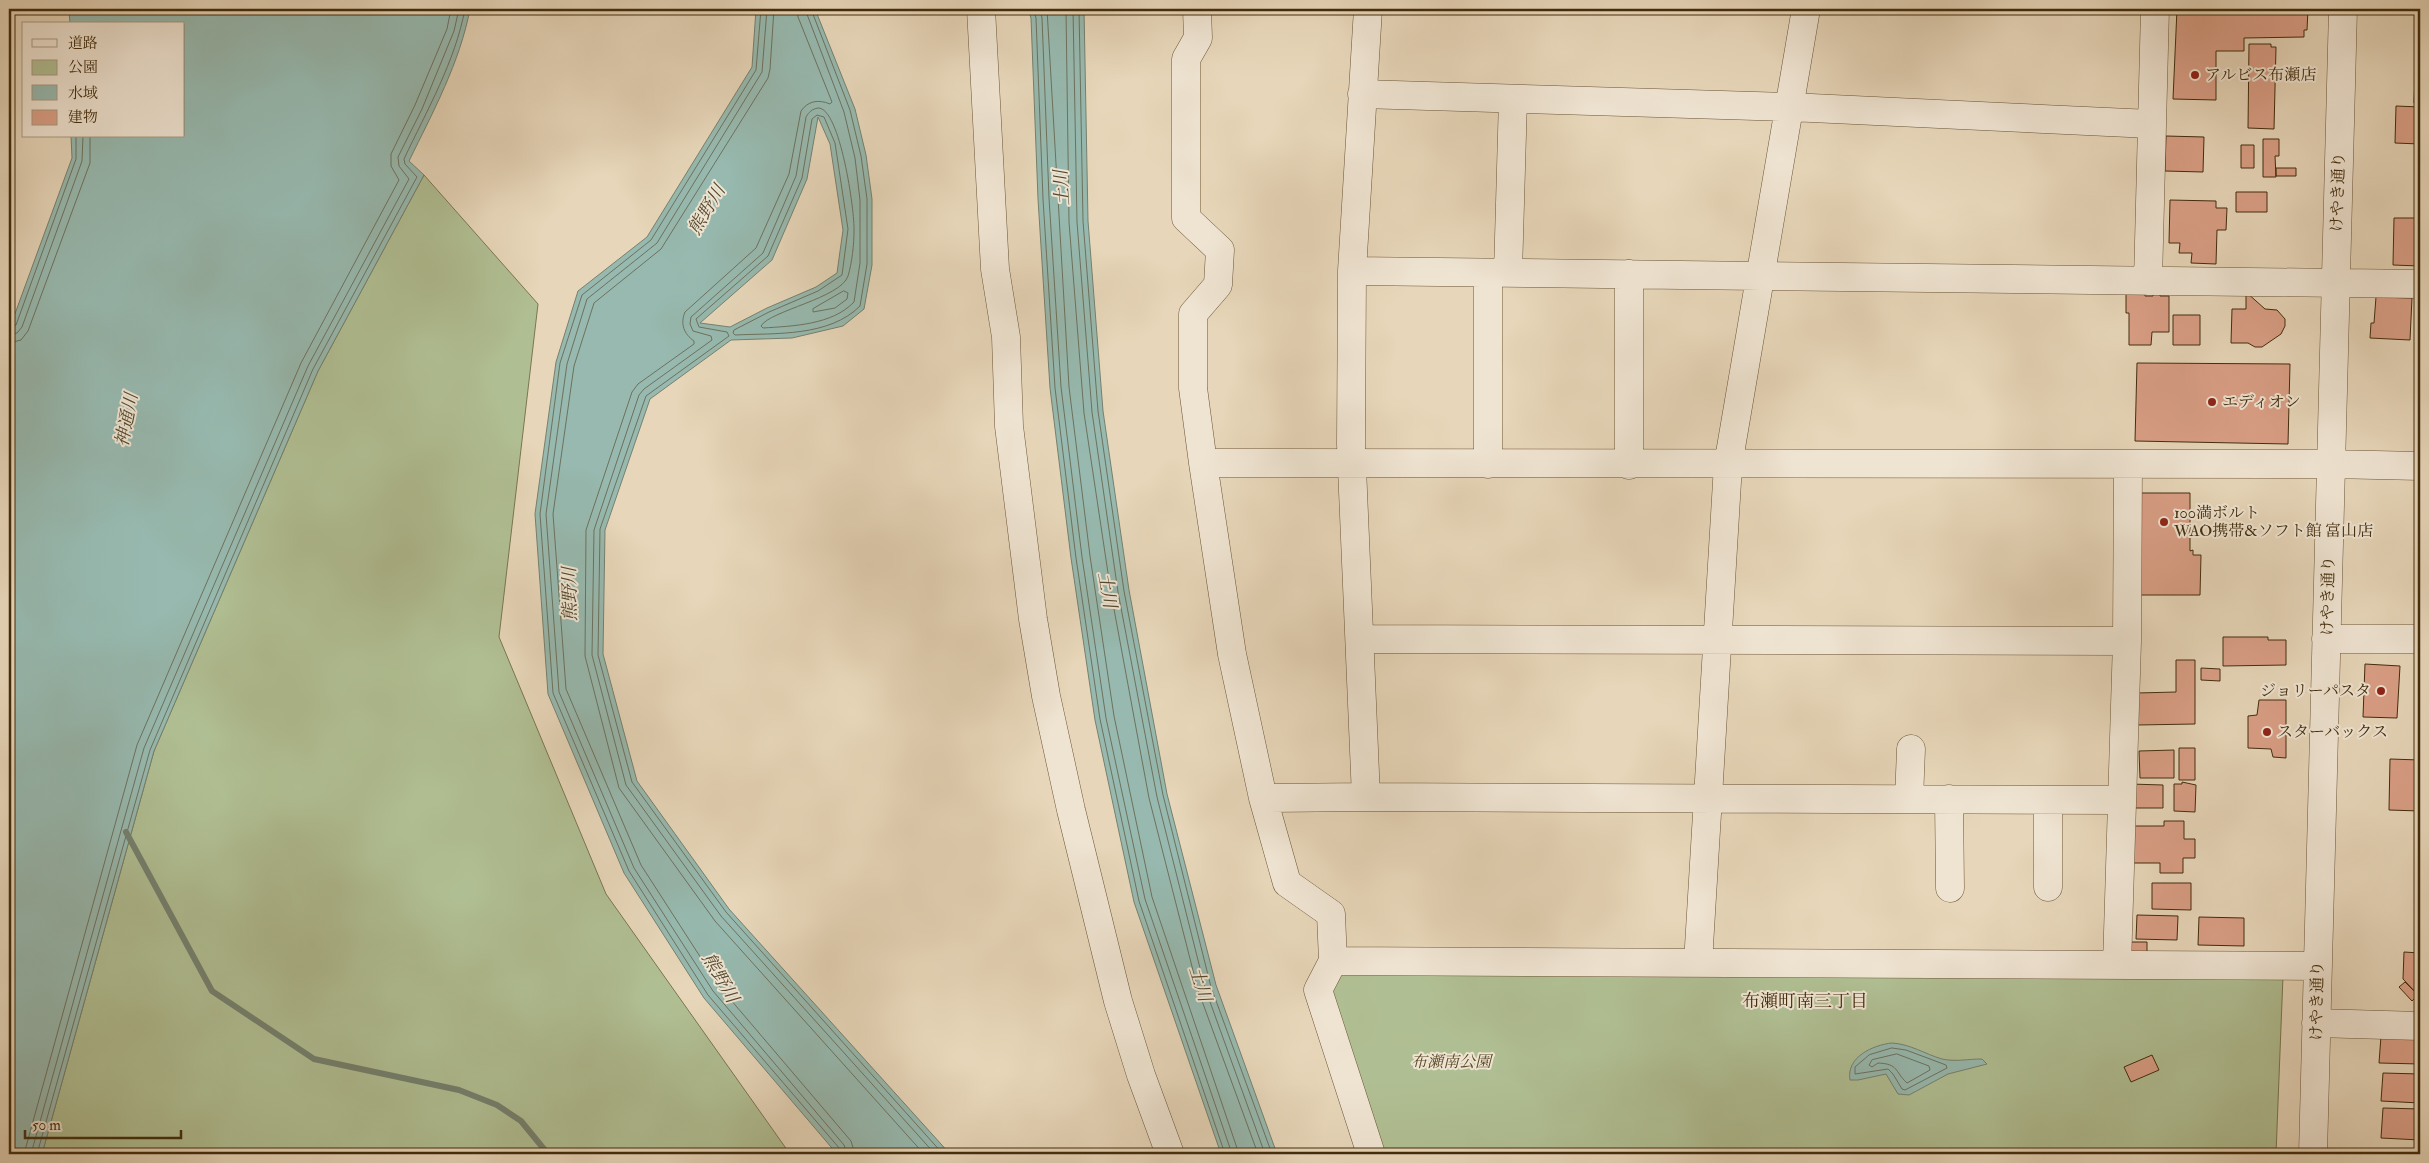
<svg xmlns="http://www.w3.org/2000/svg" width="2429" height="1163" font-family="'IM FELL Double Pica','Noto Serif JP',serif">
<style>
.green{fill:#b0bf93;stroke:#797650}
.water{fill:#97b9af;stroke:#75816e;fill-rule:evenodd}
.lines{fill:none;stroke-linecap:round;stroke-linejoin:round}
.shore{stroke:#6c725e;stroke-width:1}
.stream{stroke:#75816e;stroke-width:6}
.building{fill:#da9f86;stroke:#422c0c}
.minor-casing{stroke:#6b5637;stroke-width:29}
.minor{stroke:#efe4d2;stroke-width:28}
.poi-dot{fill:#8f2418;stroke:#efe4d2;stroke-width:2}
.labels{text-anchor:middle;dominant-baseline:central;stroke-width:4;stroke-linejoin:round;paint-order:stroke}
.poi-label{font-size:16px;fill:#422c0c;stroke:#efe4d2;text-anchor:start}
.street-label{font-size:16px;fill:#422c0c;stroke:#efe4d2}
.park-label{font-size:16px;font-style:italic;fill:#584927;stroke:#efe4d2}
.water-label{font-size:18px;font-style:italic;fill:#53482d;stroke:#efe4d2}
.neighbourhood-label{font-size:18px;fill:#422c0c;stroke:#efe4d2}
</style>
<rect width="100%" height="100%" fill="#e7d6b9"/>
<filter id="stains"><feTurbulence type="fractalNoise" baseFrequency=".004" numOctaves="4"/><feColorMatrix values="0 0 0 0 .2 0 0 0 0 .09 0 0 0 0 .02 0 0 0 .5 -.17"/></filter>
<radialGradient id="worn" r=".72"><stop offset=".6" stop-color="#630" stop-opacity="0"/><stop offset="1" stop-color="#630" stop-opacity=".3"/></radialGradient>
<path class="green" d="M424,175l114,129 -39,333 107,257 184,260h-748l112,-403 164,-380z
M1343,969l940,7 -7,178h-893l-58,-163z"/>
<path class="water" d="M69,9h401c-10,53 -37,103 -61,152l15,14 -106,196 -164,380 -112,403h-33v-824l63,-172 -1,-22h113v-112h-114z
M756,9h59l40,100 11,46 6,44v66l-8,44 -21,17 -51,12 -61,2 -81,59 -45,131 -2,124 34,127 92,128 221,245h-113l-133,-156 -80,-125 -76,-179 -13,-180 21,-152 22,-71 69,-54 105,-170zM818,117l12,27 13,86 -6,43 -21,14 -49,21 -37,19 -30,-4 72,-63 35,-81z
M1028,9h56l4,212 15,190 26,179 38,204 49,191 61,169h-56l-87,-252 -39,-182 -24,-162 -21,-170 -12,-189 -7,-181z
M1892,1043c18,1 33,11 50,16 14,3 25,0 40,0l5,5 -39,10 -39,21 -11,-1 -12,-20 -28,6h-8c-4,-23 23,-35 42,-37z"/>
<g class="lines">
<path class="shore" d="M761,9l-5,61 -105,170 -69,55 -22,68 -20,151 13,179 76,178 79,124 132,154 1,5
M767,9l-5,63 -105,171 -70,56 -20,65 -21,150 13,178 75,176 79,123 131,154 3,9
M774,9l-4,60 -2,9 -107,171 -67,54 -20,63 -21,148 13,175 75,176 78,121 132,155 4,13
M797,9l1,8 34,85 -2,2c-12,-5 -22,-3 -29,7l-12,63 -33,74 -71,64c-5,12 -1,22 9,29v3l-56,40 -6,8 -46,138 -1,126 34,132 96,133 209,233
M805,9l39,103 11,46 5,42v63l-6,39c-22,23 -61,24 -91,26l-2,-2c8,-15 80,-28 87,-50 4,-13 6,-32 6,-45 1,-19 -14,-124 -36,-123 -6,1 -9,4 -12,9l-10,59 -33,77 -72,64 -1,7 3,7 18,5 1,4 -68,49 -5,6 -45,135 -2,125 34,130 95,131 214,238
M811,9l39,101 11,46 6,43v65l-7,42c-31,31 -84,27 -125,29l-2,-2 1,-3 35,-18 49,-21 24,-16 6,-46 -13,-86 -11,-26 -7,-2 -5,4 -10,59 -34,78 -72,63 3,8 28,5 2,4 -83,60 -46,133 -2,126 34,127 94,130 217,242
M1033,9l3,9 7,181 12,189 21,170 24,161 39,182 86,253
M1040,9l2,9 7,180 12,189 21,170 24,161 39,181 87,255
M1047,9l22,378 21,169 24,160 38,181 87,257
M1066,9l3,213 15,191 27,180 38,205 49,192 60,164
M1073,9l4,213 15,190 26,180 39,205 48,191 60,166
M1079,9l4,212 15,190 26,180 39,204 48,192 61,167
M844,291l4,2 -1,6 -12,9 -22,4v-3z
M9,329l7,-4 60,-166v-23
M9,335l8,-2 5,-6 60,-166 1,-25
M9,343l12,-3 7,-9 62,-168v-27
M1892,1048l14,2 40,15 1,3 -42,22 -3,-1 -9,-15 -5,-5 -33,5v-7l14,-12z
M1897,1054l32,12 1,4 -23,13c-13,-12 -8,-19 -29,-20l-6,4 -3,-2 3,-5z
M24,1154l113,-409 164,-382 98,-183 -8,-14v-12l24,-49 32,-76 4,-20
M31,1154l113,-406 164,-382 101,-187 -10,-13 -1,-9 24,-48 32,-78 5,-22
M37,1154l113,-404 163,-381 104,-192 -12,-13 -1,-5c23,-49 51,-97 61,-150"/>
<path class="stream" d="M126,832l86,159 102,68 145,31 38,15 24,16 27,33"/>
</g>
<path class="building" d="M2177,9h131l-1,21h-3v7l-60,1v13h-28v49l-43,-1z
M2418,9h2v36h-4z
M2249,44h22v3h5l-2,82 -26,-1z
M2416,50h4v53h-6z
M2396,106l24,1v37l-25,-1z
M2166,136l38,1 -1,35 -38,-1z
M2263,139h16v17h-4l1,21h-13z
M2241,145h13v23h-13z
M2276,168h20v8h-20z
M2236,192h31v20h-31z
M2170,200l46,1v7h11l-1,22h-9l-1,34 -25,-1 1,-10h-13l1,-10h-11z
M2394,218h26v48l-27,-1z
M2126,290h19v6h8v-3h7v3h9v36h-17l-1,13h-22v-32h-3z
M2246,292l19,17 12,1 8,9v7l-4,8 -19,13h-7l-7,-4h-17l1,-34h14z
M2376,297l36,1 -2,42 -40,-2 1,-15h3z
M2173,315h27v30h-27z
M2137,363l153,1 -2,80 -153,-3z
M2139,493h51v58l3,-1v5h8l-1,40h-62z
M2223,637h45v3h18v25l-63,1z
M2176,660h19v64l-58,1v-32l39,-1z
M2365,664l35,2 -3,52 -34,-1z
M2201,668l19,1v12l-19,-1z
M2259,700h27v58l-13,-1 -2,-8 -23,-1v-32l9,-1z
M2179,748h16v32h-16z
M2174,750v28h-34l-1,-27z
M2390,759l30,1v51l-31,-1z
M2182,782l14,3 -1,27 -21,-1v-27h8z
M2130,784l33,1v23h-33z
M2164,821h20v18h11v19h-12v15h-23v-10h-28v-37h32z
M2152,883h39v27l-39,-1z
M2137,915l41,1 -1,24 -41,-1z
M2199,917l45,1v28l-46,-1z
M2130,942h17v10h-17z
M2404,952l16,1v44l-17,-18z
M2405,982l13,13 -6,6 -13,-14z
M2381,1036l39,1v27l-41,-1z
M2152,1055l7,15 -28,12 -7,-15z
M2383,1073l37,1v29l-39,-2z
M2383,1108l37,1v31l-39,-2z
M2377,1151l43,1v2h-43z"/>
<g class="lines">
<g class="minor-casing">
<path id="minor" d="M981,9l14,260 11,68 3,89 24,193 13,77 25,114 47,191 23,74 29,79
M1197,9l1,29 -12,21v159l34,32 -2,35 -25,29v74l10,75 29,191 31,144 24,85 44,31 2,47 -15,29 53,164
M1362,94l428,13 361,17
M1352,271l1068,13
M1488,273v191
M1508,273l5,-174
M1629,274v191
M2148,281l7,-272
M1203,463l1128,1 89,2
M1361,639l766,2
M2326,639h94
M1366,797l755,3
M1263,798l103,-1 -15,-353 1,-173 16,-262
M1909,799l2,-50
M1949,799l1,89
M2048,800v87
M1333,961l985,5
M1698,963l30,-498 78,-456
M2117,965l10,-324 1,-176
M2316,1023l104,3
M2313,1154l30,-1145"/>
</g>
<use href="#minor" class="minor"/>
</g>
<g class="poi-dot">
<circle cx="2195" cy="75" r="5"/>
<circle cx="2212" cy="402" r="5"/>
<circle cx="2164" cy="522" r="5"/>
<circle cx="2381" cy="691" r="5"/>
<circle cx="2267" cy="732" r="5"/>
</g>
<g class="labels">
<g class="poi-label">
<text x="2205" y="75">アルビス布瀬店</text>
<text x="2222" y="402">エディオン</text>
<text x="2174" y="513">100満ボルト<tspan x="2174" dy="18">WAO携帯&amp;ソフト館 富山店</tspan></text>
<text x="2371" y="691" text-anchor="end">ジョリーパスタ</text>
<text x="2277" y="732">スターバックス</text>
</g>
<g class="street-label">
<text transform="translate(2338 192) rotate(-88)">けやき通り</text>
<text transform="translate(2328 596) rotate(-89)">けやき通り</text>
<text transform="translate(2317 1001) rotate(-89)">けやき通り</text>
</g>
<g class="park-label">
<text x="1451" y="1062">布瀬南公園</text>
</g>
<g class="water-label">
<text transform="translate(1062 188) rotate(-94)">土川</text>
<text transform="translate(707 210) rotate(-59)">熊野川</text>
<text transform="translate(127 420) rotate(-79)">神通川</text>
<text transform="translate(1107 590) rotate(80)">土川</text>
<text transform="translate(570 594) rotate(-91)">熊野川</text>
<text transform="translate(720 978) rotate(60)">熊野川</text>
<text transform="translate(1200 984) rotate(73)">土川</text>
</g>
<g class="neighbourhood-label">
<text x="1805" y="1001">布瀬町南三丁目</text>
</g>
</g>
<rect width="2429" height="1163" fill="none" stroke="#e7d6b9" stroke-width="30"/>
<rect x="10" y="10" width="2409" height="1143" fill="none" stroke="#422c0c" stroke-width="2.5"/>
<rect x="15" y="15" width="2399" height="1133" fill="none" stroke="#422c0c"/>
<rect x="22" y="22" width="162" height="115" fill="#efe4d2" stroke="#aa9a83"/>
<rect x="32" y="39" width="25" height="8" fill="#efe4d2" stroke="#aa9a83"/>
<text x="68" y="48" font-size="15" fill="#422c0c">道路</text>
<rect x="32" y="60" width="25" height="15" fill="#b0bf93" stroke="#aa9a83"/>
<text x="68" y="72" font-size="15" fill="#422c0c">公園</text>
<rect x="32" y="85" width="25" height="15" fill="#97b9af" stroke="#aa9a83"/>
<text x="68" y="98" font-size="15" fill="#422c0c">水域</text>
<rect x="32" y="110" width="25" height="15" fill="#da9f86" stroke="#aa9a83"/>
<text x="68" y="122" font-size="15" fill="#422c0c">建物</text>
<path d="M25 1130v8h156v-8" fill="none" stroke="#422c0c" stroke-width="2.5"/>
<text x="32" y="1130" font-size="15" fill="#422c0c" stroke="#efe4d2" stroke-width="4" paint-order="stroke">50 m</text>
<rect width="100%" height="100%" filter="url(#stains)"/>
<rect width="100%" height="100%" fill="url(#worn)"/>
</svg>
